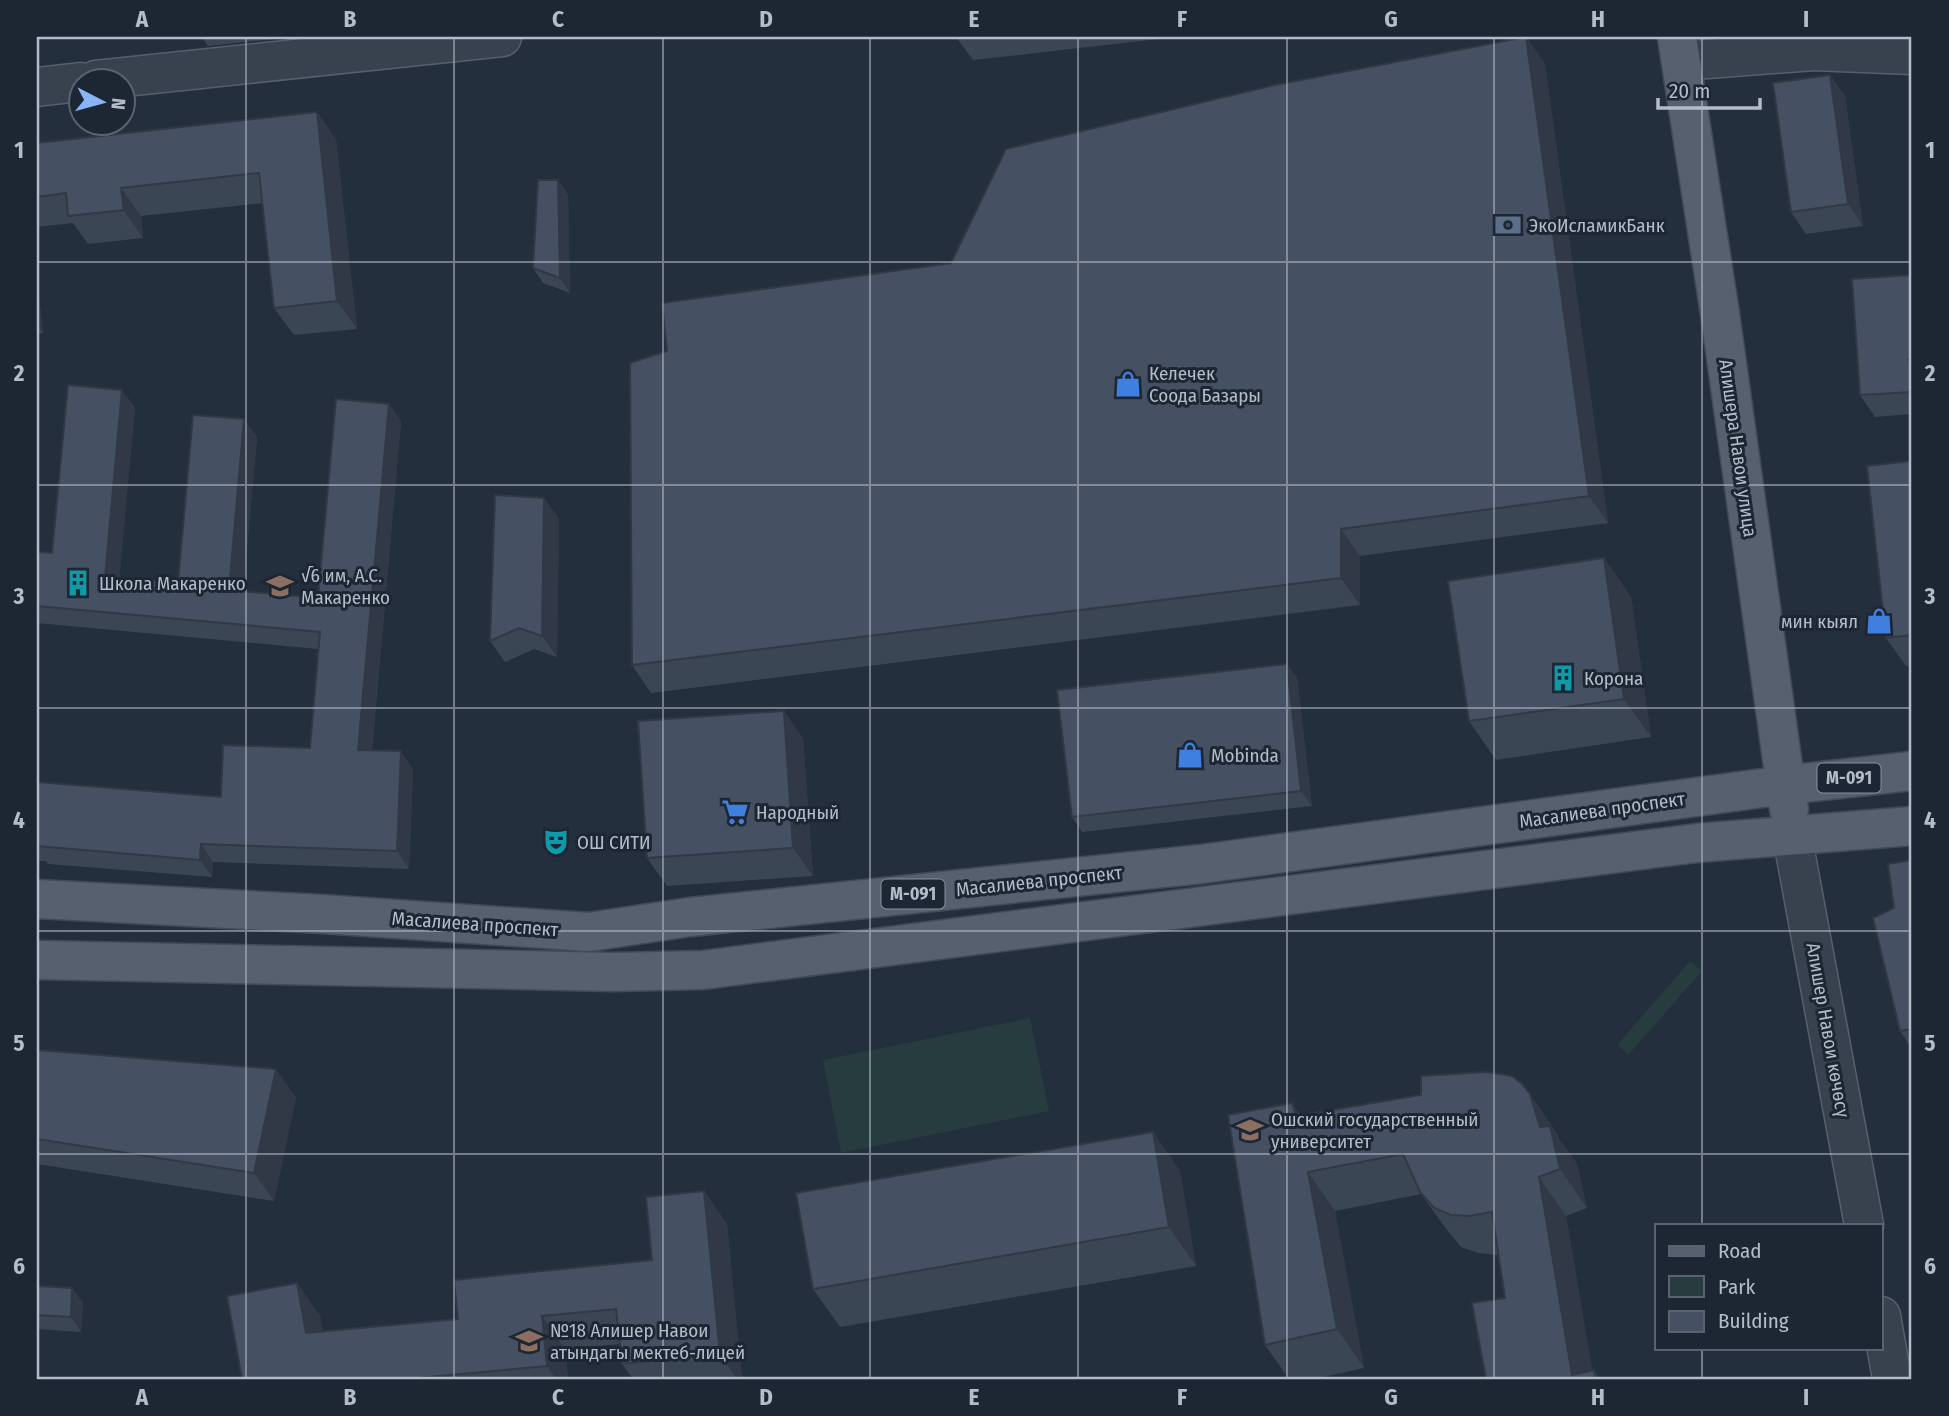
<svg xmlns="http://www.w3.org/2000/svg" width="1949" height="1416" font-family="'Fira Sans Condensed',sans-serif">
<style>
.green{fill:#263c3f}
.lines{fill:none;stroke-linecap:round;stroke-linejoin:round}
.minor-casing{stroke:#565f6c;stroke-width:41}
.major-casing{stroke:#414a57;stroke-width:41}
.minor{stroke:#38414e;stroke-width:38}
.major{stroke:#56606e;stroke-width:38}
.wall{fill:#3b4654}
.shaded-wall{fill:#303945}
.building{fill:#455162;stroke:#303945;stroke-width:2}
.grid{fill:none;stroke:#b4bcc9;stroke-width:2;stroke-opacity:0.55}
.labels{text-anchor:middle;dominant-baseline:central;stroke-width:6;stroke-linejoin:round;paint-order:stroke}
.shield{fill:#1d2633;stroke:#878f9c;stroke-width:2}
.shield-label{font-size:18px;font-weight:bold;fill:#b4bcc9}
.poi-label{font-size:19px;fill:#b4bcc9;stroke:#1d2633;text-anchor:start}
.street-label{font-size:19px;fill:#b4bcc9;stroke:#1d2633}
.neatline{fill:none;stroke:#b4bcc9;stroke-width:2.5}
.grid-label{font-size:23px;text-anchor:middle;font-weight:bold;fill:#b4bcc9}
</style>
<rect width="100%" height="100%" fill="#242f3e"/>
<path class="green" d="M1690,961l12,10 -74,84 -11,-10z
M1030,1018l19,93 -208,42 -18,-93z"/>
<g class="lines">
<g class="minor-casing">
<path id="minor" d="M1681,61l133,-10 98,4
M96,80l406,-43
M37,87l43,-5
M1792,835l72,390
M1881,1316l11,63"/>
</g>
<g class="major-casing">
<path id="major" d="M1677,37l43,277 69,495
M37,899l285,15 267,18 101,-15 512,-53 583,-79 127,-14
M37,960l576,12 90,-2 994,-127 215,-17"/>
</g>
<use href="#minor" class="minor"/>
<use href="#major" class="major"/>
</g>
<path class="wall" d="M202,37h74v2l-68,7z
M956,37h220l-203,23z
M1526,37l19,27 63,459 -248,33v49l-709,88 -19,-28 319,-402z
M1830,75l15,21 18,130 -57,8 -15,-22z
M317,112l19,28 21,189 -63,6 -20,-27 -11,-105 -122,13 2,22 -55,6 -15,-21 -36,4v-84z
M558,180l10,15 2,98 -27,-10 -10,-15z
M1912,275v139l-37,3 -15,-22z
M37,278l6,55 -6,1z
M389,404l12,17 -29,329 41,19 -4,100 -196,-7 -1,15 -164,-13 -2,-3h-9v-79l184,15 89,-49 8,-99 -281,-26v-71l15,1 83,-146 -16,171 59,5 79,-146 -14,154 75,7z
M1912,461v204l-6,1 -20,-28z
M544,498l15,21 -2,138 -23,-8 -29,13 -15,-21z
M1604,558l27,39 20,140 -155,23 -27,-39z
M1287,664l10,14 15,128 -230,26 -10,-15z
M803,738l10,138 -146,10 -20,-28z
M1912,860v189l-12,-18 -6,-123z
M37,1050l259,47 -22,104 -237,-37z
M1292,1103l9,13 256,17 2,6 18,25 10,44 -21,8 26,155 2,-1 6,9h-114l19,-81 -7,-43 -20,-2 -17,-6 -14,-17 -26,-36 -86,17 29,157 -50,11h-25l-24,-34z
M1153,1132l27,39 16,95 -356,61 -27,-38z
M704,1191l23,33 15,155h-109l-11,-15 -2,-20 -55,5 3,30h-326l55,-96 23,33 2,15 136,-12 194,-59z
M37,1286l46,16 -2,30 -44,-3z"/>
<path class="shaded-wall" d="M1526,37l19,27 63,459 -19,-27z
M1830,75l15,21 18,130 -15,-22z
M317,112l19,28 21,189 -20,-28z
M558,180l10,15 2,98 -10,-15z
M121,188l20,28 2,22 -19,-28z
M37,278l6,55 -6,-8z
M122,390l13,17 -17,187 -13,-17z
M389,404l12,17 -31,346 -12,-17z
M244,419l13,18 -16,170 -12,-17z
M544,498l15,21 -2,138 -15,-21z
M1341,529l19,27v49l-19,-27z
M1604,558l27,39 20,140 -27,-38z
M1287,664l10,14 15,128 -11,-15z
M784,711l19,27 10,138 -20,-28z
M401,751l12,18 -4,100 -12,-18z
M201,844l12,18 -1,15 -12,-17z
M276,1069l20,28 -22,104 -20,-28z
M1530,1094l27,39 2,6 18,25 10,44 -27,-39 -20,-42z
M1292,1103l28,39 -24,-26z
M1153,1132l27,39 16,95 -27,-39z
M1308,1172l27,39 29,157 -27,-39z
M1539,1177l27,39 28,163 -22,-4z
M704,1191l23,33 15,155h-5l-17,-25z
M297,1283l23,33 9,50 -23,-33z
M72,1288l11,14 -2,30 -10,-15z
M542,1316l23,33 3,30h-12l-9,-13z
M1594,1370l6,9h-5z"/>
<path class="building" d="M1526,37l63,459 -248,33v49l-709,87 -2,-302 37,-12 -5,-48 289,-40 55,-114 269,-64z
M1830,75l18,129 -57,8 -18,-129z
M317,112l20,189 -63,7 -15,-135 -138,15 3,22 -56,6 -2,-23 -29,4v-54z
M538,180h20l2,98 -27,-10z
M1912,275v85h-3l3,4v28l-52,3 -8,-116z
M68,385l54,5 -17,187 73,6 15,-168 51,4 -15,171 89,8 18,-199 53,5 -31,346 43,1 -4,100 -196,-7 -1,16 -163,-14v-64l184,15 2,-52 87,3 10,-116 -283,-26v-54l15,1z
M1912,461v174l-26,3 -19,-172z
M495,495l49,3 -2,138 -23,-8 -29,13z
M1604,558l20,141 -155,22 -21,-140z
M1287,664l14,127 -229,26 -15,-127z
M784,711l9,137 -146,10 -9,-137z
M1912,860v169l-12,2 -27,-113 21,-10 -6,-44z
M37,1050l239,19 -22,104 -217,-34z
M1487,1072l25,4 10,8 8,10 10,33 10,-1 10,43 -21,8 33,198 22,-5 1,9h-109l-14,-76 33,-5 -13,-86 -23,4 -18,-1 -17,-7 -14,-16 -17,-38 -95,18 29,157 -72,16 -37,-230 64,-12 4,13 125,-21v-19z
M1153,1132l16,95 -356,62 -17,-96z
M704,1191l16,163 -98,10 -6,-55 -74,7 5,50 -140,13h-165l-15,-83 70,-13 9,50 152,-14 -4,-39 198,-20 -6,-63z
M37,1286l35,2 -1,29 -34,-2z"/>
<path class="grid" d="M246,37v1342M454,37v1342M663,37v1342M870,37v1342M1078,37v1342M1287,37v1342M1494,37v1342M1702,37v1188M37,262h1875M37,485h1875M37,708h1875M37,931h1875M37,1154h1875M1702,1348v31"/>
<defs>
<g id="bank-bare" transform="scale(2.1)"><path d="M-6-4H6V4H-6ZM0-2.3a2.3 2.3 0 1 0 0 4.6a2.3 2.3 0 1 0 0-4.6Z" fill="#5c6f8a" stroke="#1d2633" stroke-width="2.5" paint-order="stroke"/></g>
<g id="shop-bare" transform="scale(2.1)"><path d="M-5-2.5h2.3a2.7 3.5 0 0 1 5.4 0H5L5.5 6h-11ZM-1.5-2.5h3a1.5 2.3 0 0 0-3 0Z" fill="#3f7fe0" stroke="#1d2633" stroke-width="2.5" paint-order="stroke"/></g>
<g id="building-bare" transform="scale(2.1)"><path d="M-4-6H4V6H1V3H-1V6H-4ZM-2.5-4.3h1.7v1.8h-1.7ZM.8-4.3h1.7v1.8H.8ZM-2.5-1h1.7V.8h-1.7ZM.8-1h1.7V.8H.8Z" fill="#0f9aa8" stroke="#1d2633" stroke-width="2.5" paint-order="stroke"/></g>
<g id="school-bare" transform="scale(2.1)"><path d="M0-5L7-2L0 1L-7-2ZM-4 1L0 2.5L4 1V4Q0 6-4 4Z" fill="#8d6e63" stroke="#1d2633" stroke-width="2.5" paint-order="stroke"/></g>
<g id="supermarket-bare" transform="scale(2.1)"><path d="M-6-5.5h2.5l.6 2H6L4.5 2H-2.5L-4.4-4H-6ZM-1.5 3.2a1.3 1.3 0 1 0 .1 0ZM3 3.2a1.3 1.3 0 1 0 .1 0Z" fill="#3f7fe0" stroke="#1d2633" stroke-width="2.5" paint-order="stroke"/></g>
<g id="theatre-bare" transform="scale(2.1)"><path d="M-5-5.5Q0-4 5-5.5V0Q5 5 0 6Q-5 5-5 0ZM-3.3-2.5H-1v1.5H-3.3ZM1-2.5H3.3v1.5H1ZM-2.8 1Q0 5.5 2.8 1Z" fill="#0f9aa8" stroke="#1d2633" stroke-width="2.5" paint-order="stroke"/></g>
<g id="university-bare" transform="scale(2.1)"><path d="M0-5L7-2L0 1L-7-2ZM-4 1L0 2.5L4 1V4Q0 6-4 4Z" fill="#8d6e63" stroke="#1d2633" stroke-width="2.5" paint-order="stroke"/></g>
</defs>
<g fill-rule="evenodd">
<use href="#bank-bare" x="1508" y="225"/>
<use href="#shop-bare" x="1128" y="384"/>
<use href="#building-bare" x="78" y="583"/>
<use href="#school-bare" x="280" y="586"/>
<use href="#shop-bare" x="1879" y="621"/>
<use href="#building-bare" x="1563" y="678"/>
<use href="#shop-bare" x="1190" y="755"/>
<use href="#supermarket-bare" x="735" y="812"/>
<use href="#theatre-bare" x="556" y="842"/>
<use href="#university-bare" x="1250" y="1130"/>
<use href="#school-bare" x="529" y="1341"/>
</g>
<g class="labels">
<g class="shield">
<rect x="1817.5" y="763.5" width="63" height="29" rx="5"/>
<rect x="881.5" y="879.5" width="63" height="29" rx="5"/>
</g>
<g class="shield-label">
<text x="1849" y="778">М-091</text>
<text x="913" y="894">М-091</text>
</g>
<g class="poi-label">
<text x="1529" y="225">ЭкоИсламикБанк</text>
<text x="1149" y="373">Келечек<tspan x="1149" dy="22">Соода Базары</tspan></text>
<text x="301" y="575">√6 им, А.С.<tspan x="301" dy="22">Макаренко</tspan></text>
<text x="99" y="583">Школа Макаренко</text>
<text x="1858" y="621" text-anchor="end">мин кыял</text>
<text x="1584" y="678">Корона</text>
<text x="1211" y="755">Mobinda</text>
<text x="756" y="812">Народный</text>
<text x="577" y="842">ОШ СИТИ</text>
<text x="1271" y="1119">Ошский государственный<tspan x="1271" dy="22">университет</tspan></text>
<text x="550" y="1330">№18 Алишер Навои<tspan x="550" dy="22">атындагы мектеб-лицей</tspan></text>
</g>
<g class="street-label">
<text transform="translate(1738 448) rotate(82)">Алишера Навои улица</text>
<text transform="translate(1602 810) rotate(-8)">Масалиева проспект</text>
<text transform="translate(1039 881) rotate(-6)">Масалиева проспект</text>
<text transform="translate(475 924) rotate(4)">Масалиева проспект</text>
<text transform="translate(1828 1030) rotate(80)">Алишер Навои көчөсү</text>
</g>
</g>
<rect width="1949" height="1416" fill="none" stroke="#1d2633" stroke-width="77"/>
<rect x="1655" y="1224" width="228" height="126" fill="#1d2633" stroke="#59626f" stroke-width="2"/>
<rect x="1669" y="1246" width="35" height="10" fill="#56606e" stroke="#59626f" stroke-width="2"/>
<text x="1718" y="1258" font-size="21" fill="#b4bcc9">Road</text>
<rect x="1669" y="1276" width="35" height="21" fill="#263c3f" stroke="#59626f" stroke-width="2"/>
<text x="1718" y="1294" font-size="21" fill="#b4bcc9">Park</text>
<rect x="1669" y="1311" width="35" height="21" fill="#455162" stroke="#59626f" stroke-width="2"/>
<text x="1718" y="1328" font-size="21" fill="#b4bcc9">Building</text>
<g transform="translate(102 102) rotate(96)"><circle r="33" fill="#1d2633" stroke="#59626f" stroke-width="2"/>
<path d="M0-5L12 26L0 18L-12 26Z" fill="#8ab4f8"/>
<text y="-10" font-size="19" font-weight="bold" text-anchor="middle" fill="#b4bcc9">N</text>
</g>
<path d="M1658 98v10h102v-10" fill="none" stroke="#b4bcc9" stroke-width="3.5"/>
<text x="1669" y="98" font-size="21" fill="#b4bcc9" stroke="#1d2633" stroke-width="5" paint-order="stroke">20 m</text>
<rect x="38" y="38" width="1872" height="1340" class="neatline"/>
<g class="grid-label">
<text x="142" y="27">A</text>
<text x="350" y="27">B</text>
<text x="558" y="27">C</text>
<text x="766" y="27">D</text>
<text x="974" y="27">E</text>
<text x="1182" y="27">F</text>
<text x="1391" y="27">G</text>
<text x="1598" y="27">H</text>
<text x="1806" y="27">I</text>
<text x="19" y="158">1</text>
<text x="1930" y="158">1</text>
<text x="19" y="381">2</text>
<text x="1930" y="381">2</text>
<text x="19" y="604">3</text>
<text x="1930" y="604">3</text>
<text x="19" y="828">4</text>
<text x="1930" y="828">4</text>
<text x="19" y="1051">5</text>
<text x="1930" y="1051">5</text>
<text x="19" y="1274">6</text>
<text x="1930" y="1274">6</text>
<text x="142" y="1405">A</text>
<text x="350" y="1405">B</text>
<text x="558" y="1405">C</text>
<text x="766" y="1405">D</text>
<text x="974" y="1405">E</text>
<text x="1182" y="1405">F</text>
<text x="1391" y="1405">G</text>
<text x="1598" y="1405">H</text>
<text x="1806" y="1405">I</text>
</g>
</svg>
